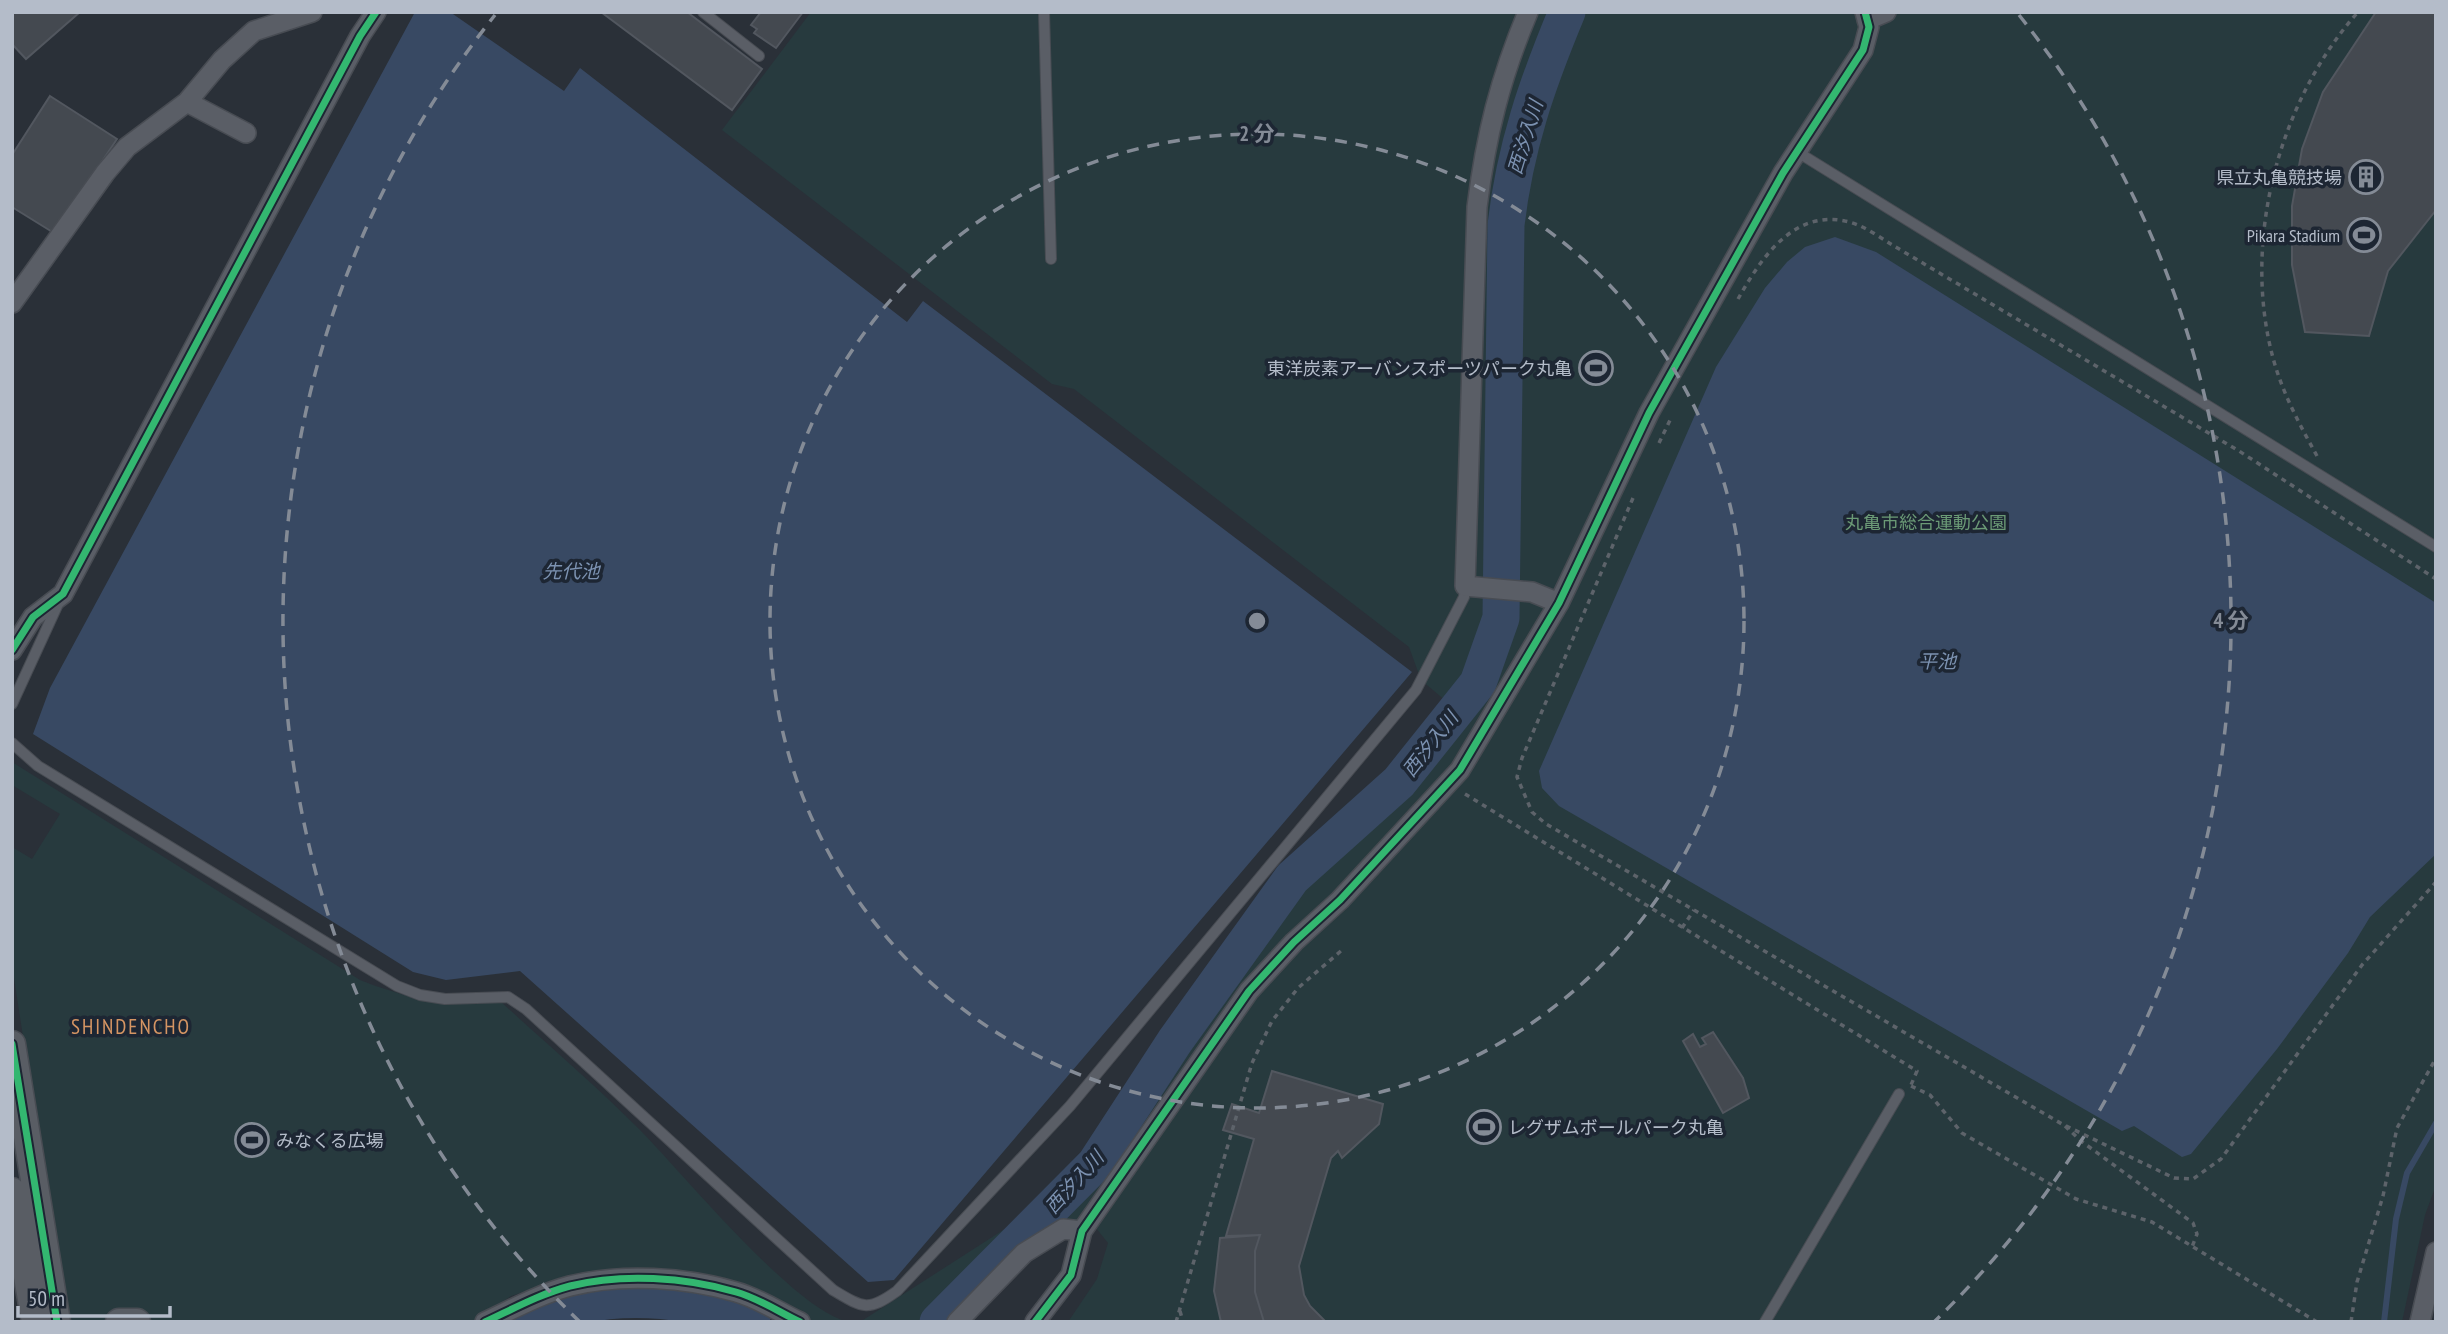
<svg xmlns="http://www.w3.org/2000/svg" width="2448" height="1334" font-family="'PT Sans Narrow','Noto Sans JP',sans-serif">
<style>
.green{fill:#273a3e}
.water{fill:#384963}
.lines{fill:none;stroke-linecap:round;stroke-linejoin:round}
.stream{stroke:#384963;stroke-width:6}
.river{stroke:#384963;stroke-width:37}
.building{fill:#444950;stroke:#52575f;stroke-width:2}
.lane-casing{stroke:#484c53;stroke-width:12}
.street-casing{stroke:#484c53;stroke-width:22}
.secondary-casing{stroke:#484c53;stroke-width:29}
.path{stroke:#5d636a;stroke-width:3.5;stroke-dasharray:5 5;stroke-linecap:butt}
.lane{stroke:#5a5e66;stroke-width:10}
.street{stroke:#5a5e66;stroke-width:19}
.secondary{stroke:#595d64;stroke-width:26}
.cycleway-casing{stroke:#1d2633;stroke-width:11}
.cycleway{stroke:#33b770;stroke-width:7}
.ring{fill:none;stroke:#848b96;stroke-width:3.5;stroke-dasharray:12 9}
.labels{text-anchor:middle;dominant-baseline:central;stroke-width:7;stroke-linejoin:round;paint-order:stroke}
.poi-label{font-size:18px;fill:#b4bcc9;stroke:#1d2633;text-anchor:end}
.park-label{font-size:18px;fill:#6b9a76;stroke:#1d2633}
.water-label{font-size:19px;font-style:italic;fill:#7c92b1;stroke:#1d2633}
.quarter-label{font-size:21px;letter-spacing:2px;fill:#d59563;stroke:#1d2633}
.centre{fill:#848b96;stroke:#1d2633;stroke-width:3.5}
.ring-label{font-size:21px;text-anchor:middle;font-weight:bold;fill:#848b96;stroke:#1d2633;stroke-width:7;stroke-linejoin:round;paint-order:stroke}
</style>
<rect width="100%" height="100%" fill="#2a3038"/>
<path class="green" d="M811,12h1625v1173l-11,30 -23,107h-1334l29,-43 11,-36 -12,-15 -58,21 -73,73h-105l229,-147 213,-291 37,-33 113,-145 -31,-26 -12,-33 -335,-258 -22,-5 -330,-254z
M12,762l348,218c48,19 89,27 141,22 46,42 94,83 138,127 41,41 161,188 212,193h-46l-104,-43 -157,6 -33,11 -39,26h-405l-55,-357v-118l20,12 28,-45 -48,-29z"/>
<path class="water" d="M415,12h35l114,79 16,-23 327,254 16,-21 489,371 -518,608 -26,2 -348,-311 -74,9 -33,-8 -380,-238 17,-46z
M1835,237l41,15 560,351v251l-66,63 -22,36 -71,96 -86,105 -9,3 -48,-31 -12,5 -563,-325 -17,-18 -3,-17 177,-404 49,-79 22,-26 18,-15z"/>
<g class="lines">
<path class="stream" d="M2384,1322l12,-103 11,-46 29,-50"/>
<path class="river" d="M529,1322c57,-22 99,-28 160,-18 24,3 42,6 63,18
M938,1322l157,-158 80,-123 117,-163 107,-96 79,-99 23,-65 5,-393c9,-78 31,-141 61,-213"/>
</g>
<path class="building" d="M12,12h68l-54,47 -14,-15z
M601,12h86l75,57 -30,41z
M761,12h42l-27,36 -22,-15 3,-4 -6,-4z
M2376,12h60v198l-48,61 -19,65 -64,-4 -13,-67v-59l10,-57 21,-57z
M50,96l67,43 -63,94 -42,-26v-52z
M1713,1032l30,46 6,20 -26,15 -40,-72 10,-7 7,13 6,-3 -4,-6z
M1272,1071l111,33 -4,20 -37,34 -4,-7 -7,7 -32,108 5,29 6,11 16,16h-62l-9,-30v-41l5,-16 -34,1 28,-97 -31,-9 9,-26 27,9z
M1260,1235l-5,16v41l9,30h-43l-7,-31 6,-53z"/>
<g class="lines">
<g class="lane-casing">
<path id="lane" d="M703,12l56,44
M1044,12l7,247
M1799,153l637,394
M12,704l46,-100
M12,743l26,23 359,220 23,9 25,4 63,-2 18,12 307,281c30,18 35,22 64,1l173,-185 346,-416 48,-93 1,-11
M1765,1322l134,-228"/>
</g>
<g class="street-casing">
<path id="street" d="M1528,12c-28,67 -42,123 -51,195l-12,379 67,6 27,11
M1867,20l19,-8
M187,102l59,31
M12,303l93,-130 22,-26 60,-45 35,-42 32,-29 58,-19
M12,650l21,-33 30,-23 297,-558 16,-24
M485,1322c28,-13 55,-28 85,-36 52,-13 115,-9 166,6 22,6 43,20 64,30
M957,1322l67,-69 39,-24 19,2
M1035,1322l36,-47 11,-44 167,-240 45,-49 46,-42 120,-130 99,-167 90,-190 134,-240 80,-123 6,-23 -4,-15
M2420,1322l16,-70"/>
</g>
<g class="secondary-casing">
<path id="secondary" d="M12,1044l45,278
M12,1191l23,131
M119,1322h18"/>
</g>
<path class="path" d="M1738,299c22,-39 54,-89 107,-78 17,3 34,16 49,25l345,205 197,128
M1659,443l13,-27
M2317,456c-16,-29 -32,-58 -42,-91 -35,-118 2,-262 83,-353
M1633,498l-111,260 -5,19 15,35 14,12 516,300 112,54 19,1 28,-20 141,-194 74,-83
M1465,794l452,277 -6,14
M1682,928l12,-18
M1911,1086l19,9 32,38 114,66 76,23 165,100
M2065,1126l16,15 112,82 4,11 -5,13
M1180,1311l3,11
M1176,1322l76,-259 20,-42 26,-33 44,-38
M2351,1322l6,-40 26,-86 14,-68 39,-70"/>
<use href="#lane" class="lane"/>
<use href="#street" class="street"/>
<use href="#secondary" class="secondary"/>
<g class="cycleway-casing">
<path id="cycleway" d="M12,650l21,-33 30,-23 297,-558 16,-24
M12,1044l45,278
M485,1322c28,-13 55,-28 85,-36 52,-13 115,-9 166,6 22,6 43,20 64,30
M1035,1322l36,-47 11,-44 167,-240 45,-49 46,-42 120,-130 99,-167 90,-190 134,-240 80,-123 6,-23 -4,-15"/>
</g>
<use href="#cycleway" class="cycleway"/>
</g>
<g class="ring">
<circle cx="1257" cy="621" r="487"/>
<path d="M580 1322A974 974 0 0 1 495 15M2019 15A974 974 0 0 1 1934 1322"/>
</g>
<defs>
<g id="building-ring" transform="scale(1.75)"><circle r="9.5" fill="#1d2633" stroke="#848b96" stroke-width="1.5"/><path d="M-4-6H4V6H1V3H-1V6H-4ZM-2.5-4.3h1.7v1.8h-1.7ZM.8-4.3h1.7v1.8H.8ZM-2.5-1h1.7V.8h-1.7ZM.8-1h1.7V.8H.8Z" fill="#848b96"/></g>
<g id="stadium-ring" transform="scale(1.75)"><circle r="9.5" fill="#1d2633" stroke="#848b96" stroke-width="1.5"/><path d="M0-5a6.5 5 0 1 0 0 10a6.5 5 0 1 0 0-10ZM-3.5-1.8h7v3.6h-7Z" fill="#848b96"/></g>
</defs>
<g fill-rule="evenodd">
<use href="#building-ring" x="2366" y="177"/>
<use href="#stadium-ring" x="2364" y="235"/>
<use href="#stadium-ring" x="1596" y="368"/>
<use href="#stadium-ring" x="1484" y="1127"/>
<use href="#stadium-ring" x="252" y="1140"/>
</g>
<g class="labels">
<g class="poi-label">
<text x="2342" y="177">県立丸亀競技場</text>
<text x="2340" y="235">Pikara Stadium</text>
<text x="1572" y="368">東洋炭素アーバンスポーツパーク丸亀</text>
<text x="1508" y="1127" text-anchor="start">レグザムボールパーク丸亀</text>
<text x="276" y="1140" text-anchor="start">みなくる広場</text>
</g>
<g class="park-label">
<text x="1926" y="522">丸亀市総合運動公園</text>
</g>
<g class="water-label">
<text transform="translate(1525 137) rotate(-73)">西汐入川</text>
<text x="571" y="571">先代池</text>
<text x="1937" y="661">平池</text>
<text transform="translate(1430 744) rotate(-52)">西汐入川</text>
<text transform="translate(1074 1182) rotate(-48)">西汐入川</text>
</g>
<g class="quarter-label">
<text x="131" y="1026">SHINDENCHO</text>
</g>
</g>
<circle cx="1257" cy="621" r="10" class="centre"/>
<g class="ring-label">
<text x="1257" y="141">2 分</text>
<text x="2231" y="628">4 分</text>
</g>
<rect width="2448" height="1334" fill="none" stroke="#b4bcc9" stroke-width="28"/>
<path d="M18 1306v10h152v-10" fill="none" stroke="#b4bcc9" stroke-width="3.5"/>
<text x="28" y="1306" font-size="21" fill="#b4bcc9" stroke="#1d2633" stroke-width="5" paint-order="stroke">50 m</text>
</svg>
